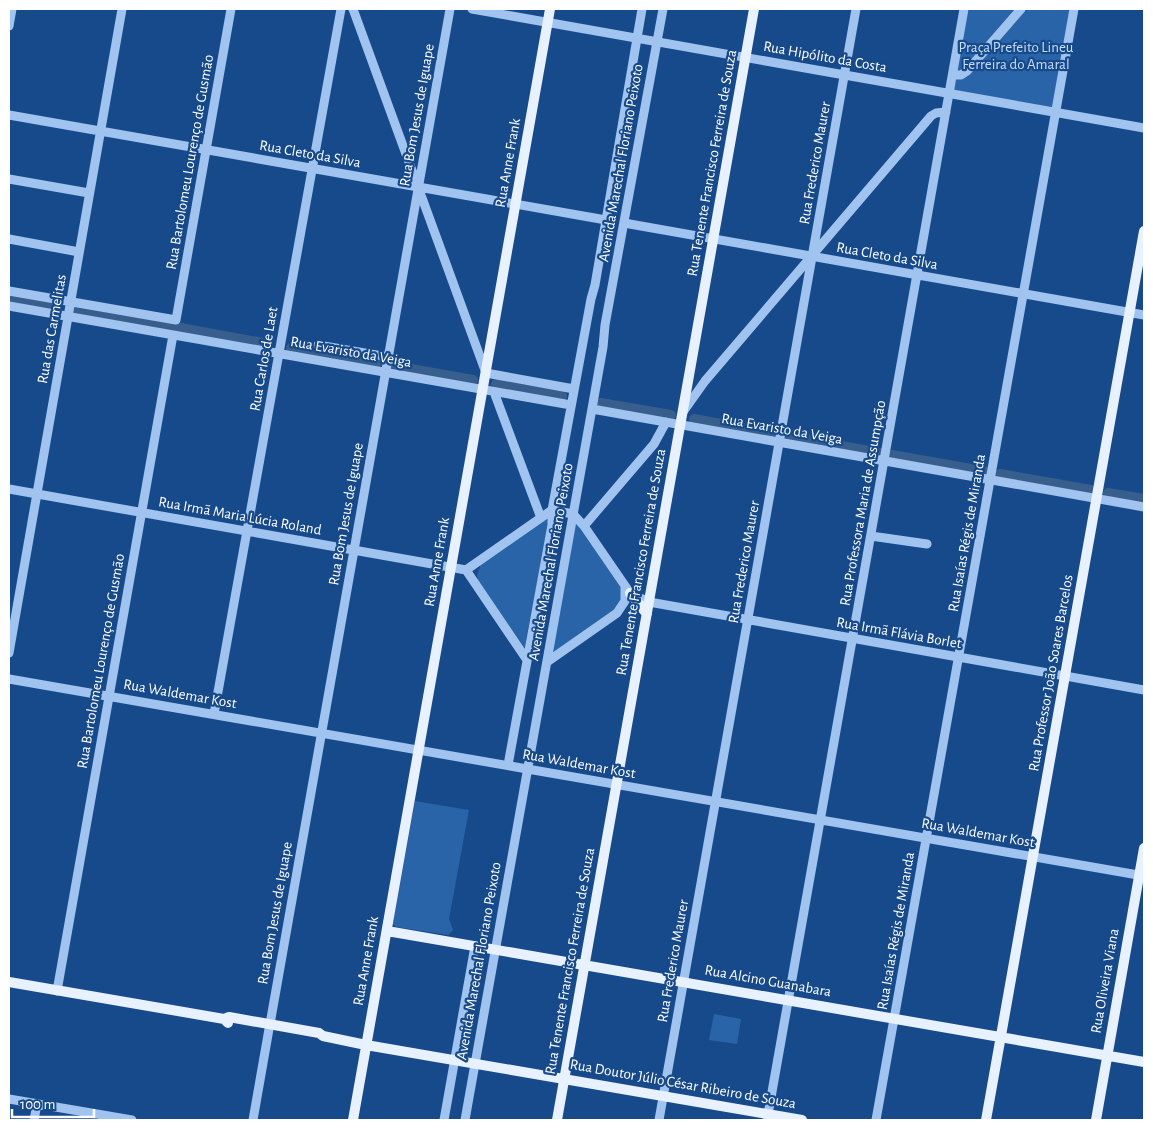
<svg xmlns="http://www.w3.org/2000/svg" width="1153" height="1129" font-family="'Alegreya Sans',sans-serif">
<style>
.green{fill:#2964a9}
.lines{fill:none;stroke-linecap:round;stroke-linejoin:round}
.river{stroke:#375e8d;stroke-width:10}
.minor{stroke:#a0c4ef;stroke-width:9}
.major{stroke:#e7f1ff;stroke-width:10}
.labels{text-anchor:middle;dominant-baseline:central;stroke-width:4.5;stroke-linejoin:round;paint-order:stroke}
.park-label{font-size:15px;fill:#c6defb;stroke:#174a8b}
.street-label{font-size:15px;fill:#fff;stroke:#174a8b}
</style>
<rect width="100%" height="100%" fill="#174a8b"/>
<path class="green" d="M968,9h103l-18,100 -100,-17z
M546,518l2,1 1,4 -23,116 2,3 -2,6 -2,-1 -45,-63 -2,-9 4,-11z
M577,524l4,4 42,61 -4,17 -66,47 -2,-1 23,-127z
M415,801l54,9 -20,109 4,11 -5,5 -52,-8 -3,-3z
M714,1014l27,5 -4,25 -28,-4z"/>
<g class="lines">
<path class="river" d="M9,297l45,8
M77,309l191,35
M291,348l86,15
M394,366l79,14
M496,384l66,12
M601,403l70,12
M694,419l186,34
M892,455l96,17
M1000,474l91,16
M1108,493l36,6"/>
<path class="minor" d="M353,9l133,364 88,16
M472,9l672,119
M9,26l3,-17
M953,75h8l6,-4 54,-62
M9,115l597,105
M9,179l80,14
M624,223l520,92
M9,239l70,13
M9,291l167,29 55,-311
M9,306l562,99
M318,345l70,12
M494,392l47,126
M592,409l552,98
M683,412l22,-31 226,-265 5,-3 10,-1
M9,489l457,81
M584,526l70,-82 12,-22
M871,536l56,8
M466,570l86,-60 21,4 11,12 46,67 19,9 495,88
M466,570l61,90
M9,653l113,-644
M547,662l70,-49 8,-12v-15
M9,679l1135,197
M214,714l127,-705
M508,765l44,-240v-15l39,-211 4,-14 47,-276
M57,991l116,-656
M270,1024l180,-1015
M9,1099l123,21
M34,1120l3,-16
M253,1120l16,-91
M444,1120l31,-174
M465,1120l138,-773 2,-22 58,-316
M659,1120l197,-1111
M767,1120l197,-1111
M876,1120l198,-1111"/>
<path class="major" d="M630,593l17,21
M387,931l757,131
M9,982l215,37 4,4
M224,1019l5,-2 90,16 4,3 43,9 436,75
M353,1120l197,-1111
M557,1120l197,-1111
M986,1120l158,-889
M1096,1120l48,-272"/>
</g>
<g class="labels">
<g class="park-label">
<text x="1016" y="47">Praça Prefeito Lineu<tspan x="1016" dy="17">Ferreira do Amaral</tspan></text>
</g>
<g class="street-label">
<text transform="translate(825 57) rotate(10)">Rua Hipólito da Costa</text>
<text transform="translate(417 115) rotate(-80)">Rua Bom Jesus de Iguape</text>
<text transform="translate(310 154) rotate(10)">Rua Cleto da Silva</text>
<text transform="translate(190 162) rotate(-80)">Rua Bartolomeu Lourenço de Gusmão</text>
<text transform="translate(508 163) rotate(-80)">Rua Anne Frank</text>
<text transform="translate(621 163) rotate(-80)">Avenida Marechal Floriano Peixoto</text>
<text transform="translate(712 163) rotate(-80)">Rua Tenente Francisco Ferreira de Souza</text>
<text transform="translate(815 163) rotate(-80)">Rua Frederico Maurer</text>
<text transform="translate(887 256) rotate(10)">Rua Cleto da Silva</text>
<text transform="translate(52 329) rotate(-80)">Rua das Carmelitas</text>
<text transform="translate(351 352) rotate(10)">Rua Evaristo da Veiga</text>
<text transform="translate(264 359) rotate(-80)">Rua Carlos de Laet</text>
<text transform="translate(782 429) rotate(10)">Rua Evaristo da Veiga</text>
<text transform="translate(863 503) rotate(-80)">Rua Professora Maria de Assumpção</text>
<text transform="translate(346 514) rotate(-80)">Rua Bom Jesus de Iguape</text>
<text transform="translate(240 516) rotate(10)">Rua Irmã Maria Lúcia Roland</text>
<text transform="translate(967 533) rotate(-80)">Rua Isaías Régis de Miranda</text>
<text transform="translate(437 562) rotate(-80)">Rua Anne Frank</text>
<text transform="translate(551 562) rotate(-80)">Avenida Marechal Floriano Peixoto</text>
<text transform="translate(641 562) rotate(-80)">Rua Tenente Francisco Ferreira de Souza</text>
<text transform="translate(744 562) rotate(-80)">Rua Frederico Maurer</text>
<text transform="translate(899 633) rotate(10)">Rua Irmã Flávia Borlet</text>
<text transform="translate(101 661) rotate(-80)">Rua Bartolomeu Lourenço de Gusmão</text>
<text transform="translate(1051 673) rotate(-80)">Rua Professor João Soares Barcelos</text>
<text transform="translate(180 694) rotate(10)">Rua Waldemar Kost</text>
<text transform="translate(579 764) rotate(10)">Rua Waldemar Kost</text>
<text transform="translate(978 833) rotate(10)">Rua Waldemar Kost</text>
<text transform="translate(275 913) rotate(-80)">Rua Bom Jesus de Iguape</text>
<text transform="translate(896 931) rotate(-80)">Rua Isaías Régis de Miranda</text>
<text transform="translate(366 961) rotate(-80)">Rua Anne Frank</text>
<text transform="translate(479 961) rotate(-80)">Avenida Marechal Floriano Peixoto</text>
<text transform="translate(570 961) rotate(-80)">Rua Tenente Francisco Ferreira de Souza</text>
<text transform="translate(673 961) rotate(-80)">Rua Frederico Maurer</text>
<text transform="translate(768 981) rotate(10)">Rua Alcino Guanabara</text>
<text transform="translate(1105 981) rotate(-80)">Rua Oliveira Viana</text>
<text transform="translate(683 1084) rotate(10)">Rua Doutor Júlio César Ribeiro de Souza</text>
</g>
</g>
<rect width="1153" height="1129" fill="none" stroke="#ffffff" stroke-width="20"/>
<path d="M12 1109v8h82v-8" fill="none" stroke="#ffffff" stroke-width="2.5"/>
<text x="20" y="1109" font-size="15" fill="#ffffff" stroke="#174a8b" stroke-width="4" paint-order="stroke">100 m</text>
</svg>
